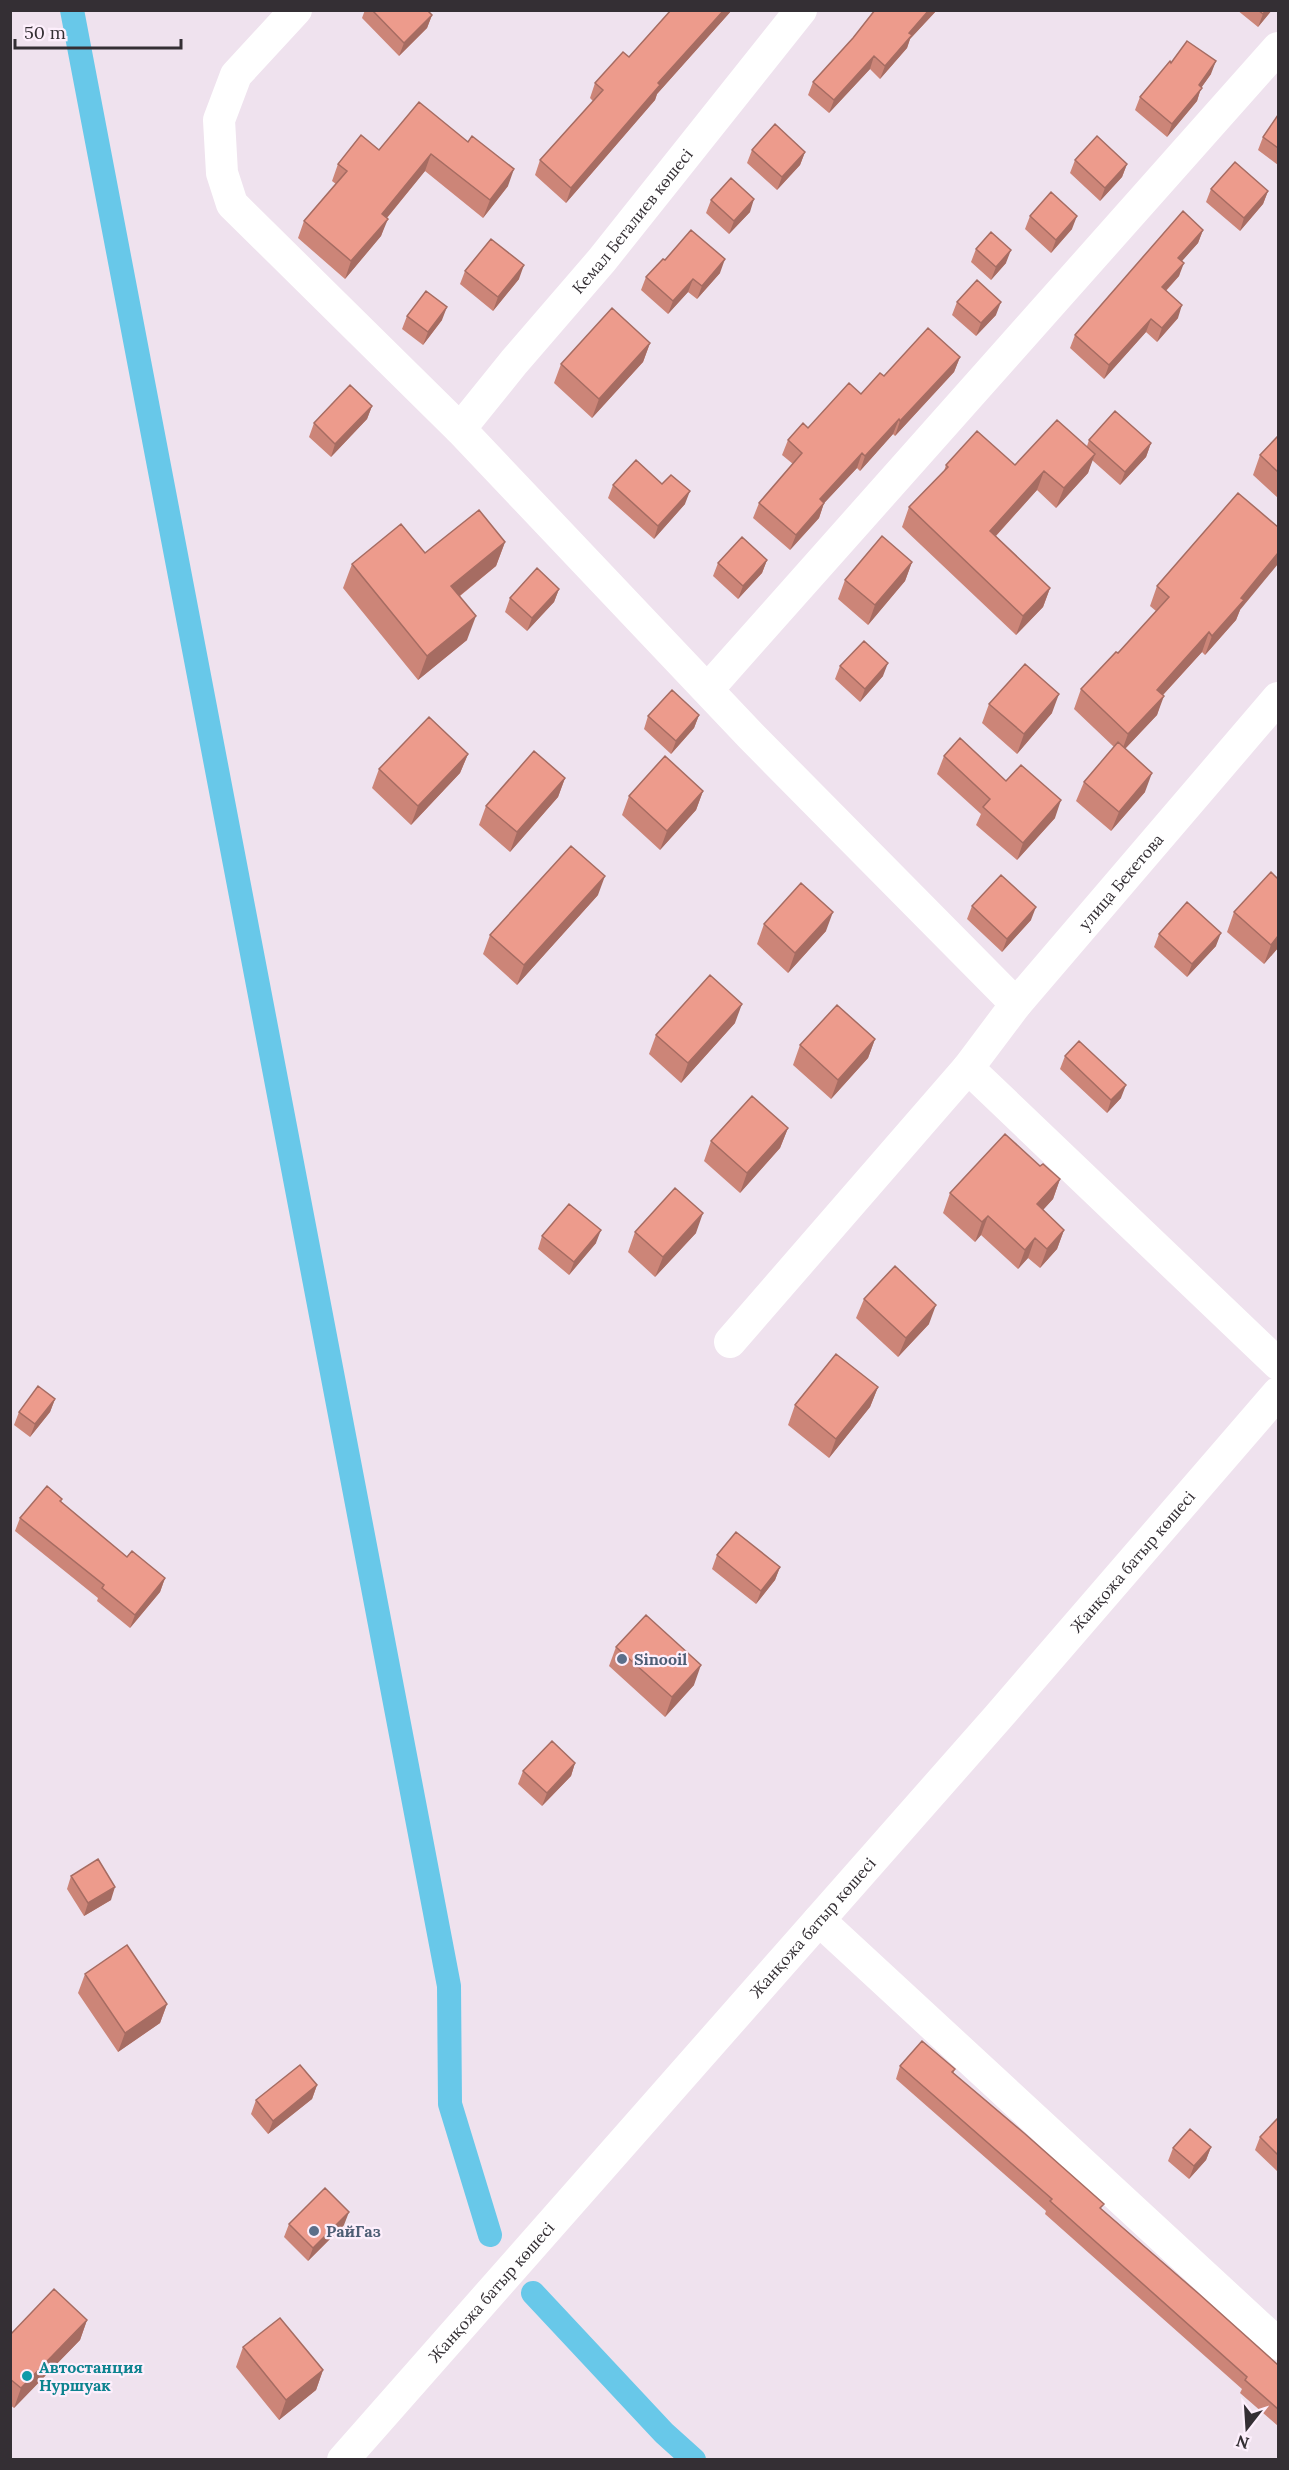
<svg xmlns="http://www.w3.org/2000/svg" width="1289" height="2470" font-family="Lora,serif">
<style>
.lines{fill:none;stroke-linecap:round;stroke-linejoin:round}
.canal{stroke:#68c8e9;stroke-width:24}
.minor{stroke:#fff;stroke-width:32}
.wall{fill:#cc8578}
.shaded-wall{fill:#a66c62}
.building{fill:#ed9b8c;stroke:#a66c62;stroke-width:1.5}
.service-dot{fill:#5c6f8a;stroke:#fdeffc;stroke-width:2}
.culture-dot{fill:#0f9aa8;stroke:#fdeffc;stroke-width:2}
.labels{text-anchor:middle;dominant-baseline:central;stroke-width:4.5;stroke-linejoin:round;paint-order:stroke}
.street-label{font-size:16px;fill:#342f34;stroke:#fdeffc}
.service-label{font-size:16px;font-weight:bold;fill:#4e5e75;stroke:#fdeffc;text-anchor:start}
.culture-label{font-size:16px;font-weight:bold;fill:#0d838f;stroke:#fdeffc;text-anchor:start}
</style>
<rect width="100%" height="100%" fill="#efe2ee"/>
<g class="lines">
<path class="canal" d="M72,10l377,1976 1,118 40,131
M533,2293l131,140 30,27"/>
<g class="minor">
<path d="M296,10l-60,65 -17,45 3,53 10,31 228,225 291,307 265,268"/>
<path id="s1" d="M460,429l54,-67 88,-102 199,-250"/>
<path d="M708,689l570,-641"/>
<path d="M968,1068l310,296"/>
<path id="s2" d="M730,1342l238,-274 48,-64 262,-306"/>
<path d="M819,1920l459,424"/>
<path id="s3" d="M343,2460l656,-744 279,-323"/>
</g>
</g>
<path class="wall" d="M365,10h62l5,5 -5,13 -28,28 -37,-38z
M671,10h61l-75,84 -2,6 -89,103 -31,-28 5,-15 53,-59 -3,-3 5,-15 34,-26z
M875,10h62l-27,29 -3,9 -27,31 -10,-10 -41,44 -21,-18 5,-13 40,-44z
M1237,10h35l-14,17z
M1171,63l40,11 -10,14 -4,13 -30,36 -32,-27 5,-13z
M1278,115v50l-20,-15 5,-13z
M468,142l40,44 -25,32 -58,-47 -38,47 -6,18 -36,43 -47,-41 6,-17 32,-37 -4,-3 6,-17 41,-14z
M752,150l53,2 -5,13 -23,25 -30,-27z
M1075,160l52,4 -5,13 -22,24 -30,-28z
M1211,189l57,2 -5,13 -23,27 -34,-29z
M711,200l39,12 -21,22 -23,-21z
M1030,216l42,13 -21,24 -26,-24z
M1203,230l-5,13 -16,18 -3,15 -13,15 12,27 -21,24 -11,-10 -42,47 -34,-31 5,-13z
M976,249l30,14 -15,17 -20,-18z
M465,271l54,8 -26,32 -33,-27z
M720,273l-23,26 -9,-7 -20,22 -27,-24 5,-13z
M957,302l39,13 -20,21 -24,-21z
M407,316l35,4 -19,25 -21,-16z
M650,343l-7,19 -51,56 -38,-35 7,-19z
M960,357l-6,15 -59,64 -2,-2 -33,37 -3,-3 -33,35 -5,15 -29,32 -37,-32 6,-15 34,-39 -11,-9 6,-15 73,-46 23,-18z
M372,406l-5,13 -36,38 -22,-20 5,-14z
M1278,436v62l-25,-23 7,-20z
M1089,440l62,3 -5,14 -26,28 -28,-25 -4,13 -32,35 -19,-18 -41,46 54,52 -7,19 -27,28 -114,-108 7,-20 35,-36 2,-6h69l72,-19z
M613,485l72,19 -31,35 -46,-41z
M505,542l-9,24 -36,30 7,44 -49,40 -75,-92 9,-24z
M767,560l-5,13 -24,26 -25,-23 5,-13z
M912,562l-7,19 -37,44 -30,-26 7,-19z
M1157,586l83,24 -4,10 -31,35 -3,-3 -39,43 -6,20 -32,34 20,43 -34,39 -35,-30 8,-19 30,-35 -40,-38 7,-20 37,-36 38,-42 -6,-5z
M559,589l-5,13 -27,29 -22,-19 5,-14z
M840,666l43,10 -23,26 -25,-23z
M989,704l63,9 -35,41 -35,-31z
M699,715l-5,13 -23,26 -27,-25 4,-13z
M468,754l-8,19 -49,52 -39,-37 7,-19z
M944,756l62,25 49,37 -38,42 -41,-35 5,-11 -44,-40z
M565,778l-7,19 -48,55 -31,-27 7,-19z
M703,791l-7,19 -36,40 -38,-35 7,-19z
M598,895l-81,90 -34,-31 7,-19z
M972,906l59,14 -29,32 -35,-33z
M1234,912l44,36 -14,16 -37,-32z
M764,924l62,7 -38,42 -31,-29z
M1159,934l57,12 -29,31 -33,-30z
M735,1023l-54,60 -32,-29 7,-19z
M875,1039l-7,19 -37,41 -38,-34 7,-20z
M1065,1056l56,42 -14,15 -47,-44z
M788,1128l-8,20 -40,45 -36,-32 7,-20z
M1040,1166l20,13 -7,20 -10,11 21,20 -7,19 -17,19 -12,-10 -10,11 -37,-34 -6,7 -32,-29 7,-20z
M635,1232l61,1 -41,44 -27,-25z
M542,1236l54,7 -27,32 -31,-26z
M864,1299l65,25 -31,33 -42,-39z
M878,1387l-8,20 -41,51 -41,-33 7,-20z
M55,1399l-5,13 -20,25 -16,-12 5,-13z
M62,1499l-1,3 66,55 38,21 -5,14 -30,36 -33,-27 1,-3 -83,-67 5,-13z
M717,1555l63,12 -5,13 -19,24 -44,-35z
M616,1647l78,38 -29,32 -56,-51z
M575,1763l-4,13 -29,30 -24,-22 5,-13z
M71,1876l40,24 -27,16 -17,-27z
M85,1974l82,30 -7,19 -42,29 -40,-59z
M900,2066l55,3 -2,5 149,136 176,155v61l-38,-33 2,-4 -197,-175 1,-3 -150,-132z
M317,2085l-5,14 -44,35 -17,-20 5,-14z
M1278,2118v54l-23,-22 5,-13z
M1211,2147l-5,13 -17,19 -21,-18 5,-13z
M289,2224l55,1 -36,36 -24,-24z
M87,2320l-7,20 -66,68 -4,-3v-70z
M243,2347l80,23 -7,20 -37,30 -43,-53z"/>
<path class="shaded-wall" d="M724,10h8l-75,84 -2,6 -89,103 5,-15 87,-105z
M929,10h8l-27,29 -3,9 -27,31 5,-13 24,-33z
M1266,10h6l-14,17 5,-13z
M432,15l-5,13 -28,28 5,-13z
M874,56l-4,13 -41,44 5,-13z
M1216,61l-5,13 -10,14 -4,13 -30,36 5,-13z
M805,152l-5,13 -23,25 5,-13z
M431,154l-6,17 -49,60 6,-17z
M1127,164l-5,13 -22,24 5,-13z
M514,169l-6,17 -25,32 7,-18z
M1268,191l-5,13 -23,27 4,-13z
M754,199l-4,13 -21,22 5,-13z
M1077,216l-5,13 -21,24 5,-13z
M388,219l-7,17 -36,43 6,-18z
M1203,230l-5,13 -25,28 5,-13z
M1011,250l-5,13 -15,17 5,-13z
M725,259l-5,14 -23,26 5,-13z
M1184,263l-5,13 -22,24 5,-13z
M524,265l-5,14 -26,32 5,-14z
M693,279l-5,13 -20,22 5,-13z
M1001,302l-5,13 -20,21 5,-13z
M1182,305l-4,13 -21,24 5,-14z
M447,307l-5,13 -19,25 5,-13z
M1151,319l-5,13 -42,47 5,-14z
M650,343l-7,19 -51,56 7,-19z
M960,357l-6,15 -59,64 5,-15z
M372,406l-5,13 -36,38 4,-13z
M899,419l-6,15 -33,37 5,-15z
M1151,443l-5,14 -26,28 5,-13z
M862,453l-5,15 -43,46 6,-15z
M1095,454l-7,19 -32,35 8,-20z
M1044,471l-7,19 -54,60 7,-19z
M690,491l-5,13 -31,35 4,-13z
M824,503l-5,15 -29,32 6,-15z
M505,542l-9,24 -54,44 9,-24z
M1278,553v11l-38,46 -4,10 -31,35 7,-19 29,-38z
M767,560l-5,13 -24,26 5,-13z
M912,562l-7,19 -37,44 7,-20z
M1050,588l-7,19 -27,28 7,-19z
M559,589l-5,13 -27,29 5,-13z
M476,616l-9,24 -49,40 9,-24z
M1209,632l-7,20 -52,57 7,-19z
M888,663l-5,13 -23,26 5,-13z
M1059,694l-7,19 -35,41 7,-20z
M1164,696l-7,19 -36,38 7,-19z
M699,715l-5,13 -23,26 5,-13z
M468,754l-8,19 -49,52 7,-19z
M1152,773l-7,19 -34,39 8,-19z
M565,778l-7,19 -48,55 7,-20z
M703,791l-7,19 -36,40 7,-19z
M1061,800l-6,18 -38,42 6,-17z
M605,876l-7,19 -81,90 7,-20z
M1036,907l-5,13 -29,32 5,-13z
M833,912l-7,19 -38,42 7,-20z
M1221,933l-5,13 -29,31 5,-13z
M1278,936v12l-14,16 7,-19z
M742,1004l-7,19 -54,60 7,-20z
M875,1039l-7,19 -37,41 7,-19z
M1126,1085l-5,13 -14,15 4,-13z
M788,1128l-8,20 -40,45 7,-20z
M1060,1179l-7,20 -23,25 7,-20z
M703,1213l-7,20 -41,44 8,-20z
M988,1216l-7,19 -6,7 7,-20z
M601,1230l-5,13 -27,32 5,-13z
M1064,1230l-7,19 -17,19 7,-19z
M1035,1238l-7,20 -10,11 7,-19z
M936,1305l-7,19 -31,33 8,-19z
M878,1387l-8,20 -41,51 7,-19z
M55,1399l-5,13 -20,25 5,-13z
M780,1567l-5,13 -19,24 5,-13z
M165,1578l-5,14 -30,36 5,-13z
M701,1665l-7,20 -29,32 7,-20z
M575,1763l-4,13 -29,30 5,-13z
M115,1887l-4,13 -27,16 4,-13z
M167,2004l-7,19 -42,29 7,-19z
M317,2085l-5,14 -44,35 5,-13z
M1211,2147l-5,13 -17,19 5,-13z
M349,2212l-5,13 -36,36 5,-13z
M87,2320l-7,20 -66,68 7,-20z
M323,2370l-7,20 -37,30 7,-20z"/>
<path class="building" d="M372,10h55l5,5 -28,28z
M671,10h53l-66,73 2,2 -89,103 -31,-28 63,-70 -8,-7 28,-31 6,5z
M875,10h54l-20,23 3,2 -27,31 -11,-10 -40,44 -21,-18 40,-44z
M1258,10h8l-3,4z
M1187,41l29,20 -17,24 3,3 -30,36 -32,-27 30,-36 1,2z
M419,102l49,40 4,-6 42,33 -24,31 -59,-46 -49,60 6,5 -37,42 -47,-40 43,-50 -9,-7 23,-29 18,15z
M1278,115v33l-15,-11z
M775,124l30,28 -23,25 -30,-27z
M1097,136l30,28 -22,24 -30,-28z
M1235,162l33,29 -24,27 -33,-29z
M731,178l23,21 -20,22 -23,-21z
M1051,192l26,24 -21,24 -26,-24z
M1183,211l20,19 -25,28 6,5 -22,24 20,18 -20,23 -11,-9 -42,46 -34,-30z
M691,230l34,29 -23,27 -9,-7 -20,22 -27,-24 17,-18 2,1z
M991,232l20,18 -15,17 -20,-18z
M491,239l33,26 -26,32 -33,-26z
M977,280l24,22 -20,21 -24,-21z
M426,291l21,16 -19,25 -21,-16z
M612,308l38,35 -51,56 -38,-35z
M928,328l32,29 -60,64 -1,-2 -34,37 -3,-3 -42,46 4,4 -28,32 -37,-32 43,-50 -14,-13 15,-17 5,5 41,-45 12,11 19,-21 4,3z
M350,385l22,21 -37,38 -21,-21z
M1115,411l36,32 -26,29 -36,-32z
M1057,420l38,34 -31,34 -20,-17 -54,60 60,57 -27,28 -114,-109 39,-40 -2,-2 31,-34 38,34z
M1278,436v36l-18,-17z
M636,460l26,24 9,-9 19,16 -32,35 -45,-41z
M1238,493l40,34v26l-37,45 3,2 -32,36 -3,-4 -52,58 7,6 -36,38 -47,-45 35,-37 2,1 51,-56 -12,-11z
M479,510l26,32 -54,44 25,30 -49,40 -75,-92 49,-40 24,29z
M882,536l30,26 -37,43 -30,-25z
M742,537l25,23 -24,26 -25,-23z
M537,568l22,21 -27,29 -22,-20z
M864,641l24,22 -23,26 -25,-23z
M1025,664l34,30 -35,40 -35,-30z
M672,690l27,25 -23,26 -28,-25z
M429,717l39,37 -50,52 -39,-37z
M960,738l46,43 15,-16 40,35 -38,43 -40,-36 7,-8 -46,-43z
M1118,742l34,31 -33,39 -35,-30z
M534,751l31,27 -48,54 -31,-26z
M665,756l38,35 -36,40 -38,-35z
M571,846l34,30 -81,89 -34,-30z
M1271,872l7,7v57l-7,9 -37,-33z
M1001,875l35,32 -29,32 -35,-33z
M801,883l32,29 -38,41 -31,-29z
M1187,902l34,31 -29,31 -33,-30z
M710,975l32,29 -54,59 -32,-28z
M837,1005l38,34 -37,41 -38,-35z
M1079,1041l47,44 -15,15 -46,-44z
M752,1096l36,32 -41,45 -36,-32z
M1005,1134l35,32 3,-2 17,15 -23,25 27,26 -17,19 -12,-11 -10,12 -37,-34 -6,6 -32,-29z
M675,1188l28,25 -40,44 -28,-25z
M569,1204l32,26 -27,32 -32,-26z
M895,1266l41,39 -30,33 -42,-39z
M836,1354l42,33 -42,52 -41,-34z
M38,1386l17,13 -20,25 -16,-12z
M47,1486l15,13 -2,2 67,56 5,-6 33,27 -30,37 -33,-27 2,-3 -84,-67z
M736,1532l44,35 -19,24 -44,-36z
M646,1615l55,50 -29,32 -56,-50z
M552,1741l23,22 -28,30 -24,-22z
M98,1859l17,28 -27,16 -17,-27z
M127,1945l40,59 -42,29 -40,-59z
M922,2041l33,28 -3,3 72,61 80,71 -4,4 99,86 79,71v44l-33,-29 2,-3 -197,-176 2,-2 -152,-133z
M300,2065l17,20 -44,36 -17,-21z
M1278,2118v37l-18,-18z
M1190,2129l21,18 -17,19 -21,-18z
M325,2188l24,24 -36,36 -24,-24z
M54,2289l33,31 -66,68 -11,-9v-44z
M280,2318l43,52 -37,30 -43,-53z"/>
<g class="service-dot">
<circle cx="622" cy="1659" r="6"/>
<circle cx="314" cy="2231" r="6"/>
</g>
<circle class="culture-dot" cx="27" cy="2376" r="6"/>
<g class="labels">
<g class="street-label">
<text stroke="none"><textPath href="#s1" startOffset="270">Кемал Бегалиев көшесі</textPath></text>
<text stroke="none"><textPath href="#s2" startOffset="604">улица Бекетова</textPath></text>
<text stroke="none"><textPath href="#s3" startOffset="1196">Жанқожа батыр көшесі</textPath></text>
<text stroke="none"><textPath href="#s3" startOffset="710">Жанқожа батыр көшесі</textPath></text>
<text stroke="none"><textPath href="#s3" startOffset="224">Жанқожа батыр көшесі</textPath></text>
</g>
<g class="service-label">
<text x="634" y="1659">Sinooil</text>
<text x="326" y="2231">РайГаз</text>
</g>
<g class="culture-label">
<text x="39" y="2367">Автостанция<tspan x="39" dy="18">Нуршуак</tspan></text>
</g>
</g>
<rect width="1289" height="2470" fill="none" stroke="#342f34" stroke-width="24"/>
<g transform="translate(1247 2428) rotate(197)" stroke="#fdeffc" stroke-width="4.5" paint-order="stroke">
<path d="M0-4.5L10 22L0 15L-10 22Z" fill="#342f34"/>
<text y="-9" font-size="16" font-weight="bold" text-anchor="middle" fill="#342f34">N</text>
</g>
<path d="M15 39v9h166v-9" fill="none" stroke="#342f34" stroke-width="3"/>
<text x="24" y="39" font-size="18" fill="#342f34" stroke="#fdeffc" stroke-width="4.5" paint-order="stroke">50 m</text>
</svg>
